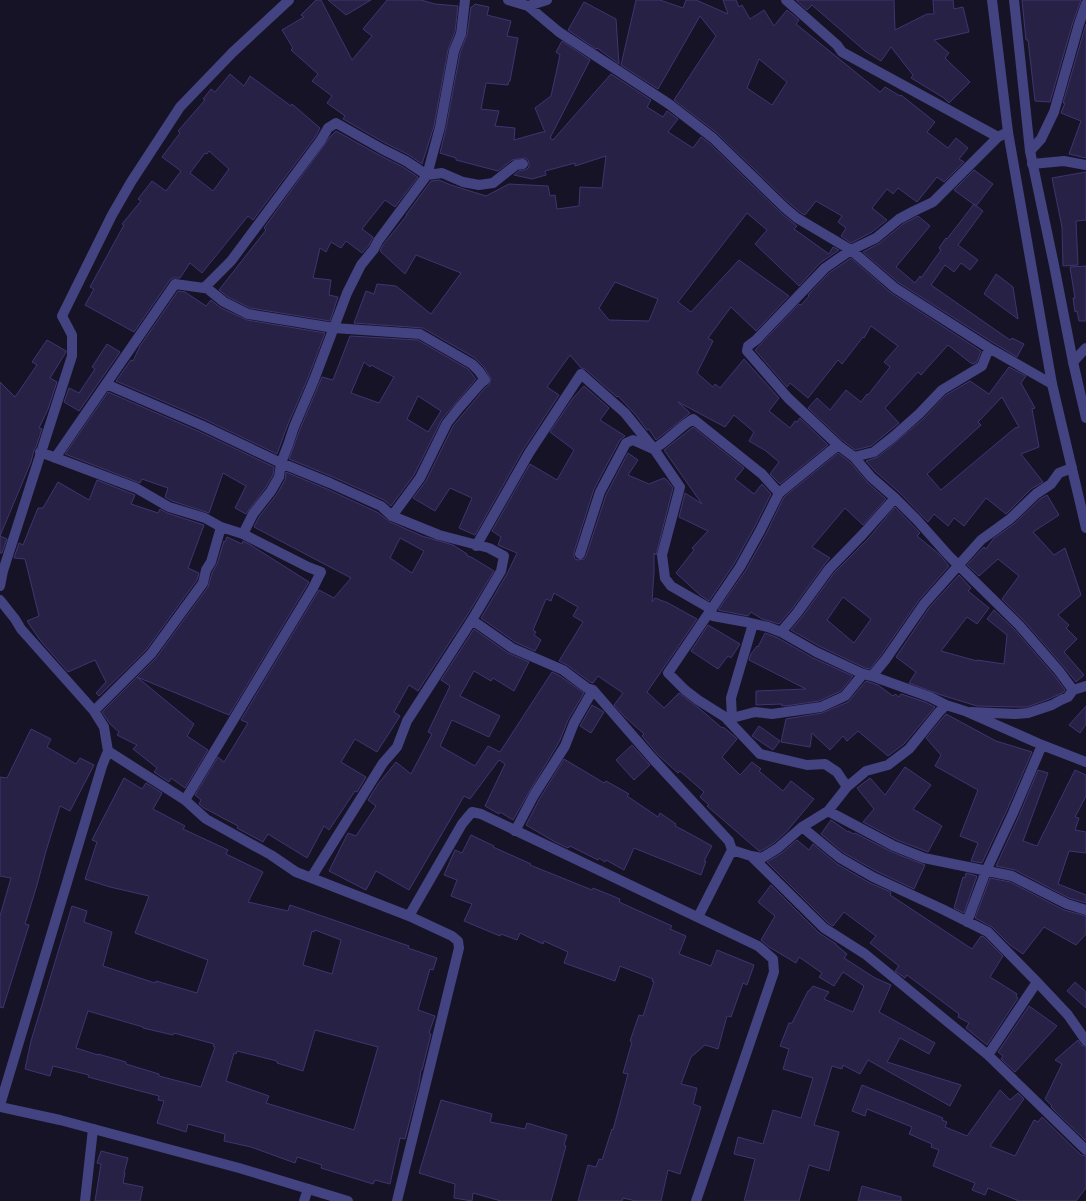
<svg xmlns="http://www.w3.org/2000/svg" width="1086" height="1201" font-family="Raleway,sans-serif">
<style>
.building{fill:#272146;stroke:#3f3570;fill-rule:evenodd}
.lines{fill:none;stroke-linecap:round;stroke-linejoin:round}
.minor{stroke:#434381;stroke-width:10}
.tertiary{stroke:#434381;stroke-width:10}
</style>
<rect width="100%" height="100%" fill="#161327"/>
<path class="building" d="M316,0h5l31,60 20,-24 -9,-7 24,-29h34l14,4 23,2 -3,26 -7,18 -14,76 -12,38 -13,-9 -24,-12 -42,-24 2,-3 -18,-13 5,-7 -20,-15 6,-7 -27,-24 2,-2 -11,-18 22,-13 -3,-2z
M328,0h43l-25,15z
M636,0h24l23,8 3,-8h10l32,14 -5,-14h13l3,7 3,-2 8,14 14,-9 10,16 13,-16 12,10 -3,4 84,68 5,-5 15,9 1,-1 34,27 -8,10 21,16 8,-10 12,10 -9,11 5,3 -20,20 -7,-5 -20,25 -19,-14 -5,6 -6,-5 -15,19 15,12 -15,12 -21,11 -10,-7 5,-8 -8,-6 4,-6 -26,-15 -11,14 -4,-2 -12,-10 -72,-70 -43,-33 42,-64 -16,-20 -42,73 -37,-24zM759,59l28,23 -15,23 -25,-17z
M796,0h98l1,30 32,-16h7l-1,-14h20l1,9 9,-2 6,25 -35,8 15,13 -4,5 25,24 -21,21 -5,-5 -33,-20 2,-3 -22,-28 -10,14 -16,-10 -53,-46 -5,5z
M1022,0h59l-8,22 -23,80 -15,-1 -7,-61h-2z
M584,2l32,17 3,45 -22,-16 -1,1 -28,-19z
M475,4l14,3 -2,8 24,6 -4,15 11,2 -8,43h-1l-1,4 -22,-2 -5,26 18,2 -4,15 20,2 -1,12 28,-8h3l-10,-24 16,-12 9,-41 -4,-3 6,-11 28,19 -40,78 3,2 58,-66 40,26 -4,7 16,10 4,-6 11,8 -10,13 25,16 8,-11 8,6 72,70 16,13 -3,3 35,25 4,-7 6,3 -19,13 -21,23 -44,-42 12,-14 -20,-17 -69,89 13,10 48,-52 50,36 -33,35 -25,-24 -23,31 5,3 -16,32 16,14 2,-3 5,4 24,-29 35,39 -10,13 21,17 5,-7 2,1 3,-4 28,27 -48,39 -10,-10 9,-12 -13,-11 -17,-10 5,-9 -20,-17 -9,12 -47,-25 12,11 -34,27 -7,-11 -2,1 -12,-16 -17,-18 -1,1 -32,-28 -4,-1 -11,-13 -23,32 12,8 -36,55 -48,85 -16,-7 13,-30 -22,-10 -15,23 -22,-13 13,-17 27,-55 32,-38 4,-3 2,-6 -7,-12 -9,-9 -52,-30 -69,-5 12,-32 8,3 3,-10 19,2 35,28 30,-41 -45,-18 -11,19 -25,-23 3,-6 24,-30h-1l25,-34 8,-1 12,5 35,11 23,-12 39,2 2,10 5,-1 2,14 22,-3 1,-19 22,1 4,-32 -31,10v-3l-30,8 1,4 -14,4 -18,-4 5,-4 8,-2 2,-2v-4l-1,-3 -3,-2 -13,2 -14,11 -42,-11v-2l-16,-5 6,-25 14,-75 7,-18 4,-28h1zM615,282l43,17 -9,22 -40,-1 -10,-12z
M1086,24v134l-17,-4 12,-33 -20,-8 4,-10h-2z
M230,74l14,12 6,-10 41,30 1,-2 28,24 -4,8 -63,84 -5,-4 -46,57 -12,-10 -10,15h-7l-3,2 -36,52 -49,-27 9,-16 -4,-2 34,-62 -2,-1 19,-23 -3,-2 14,-18 14,10 15,-20 -19,-14 18,-24 -2,-2 27,-31 -2,-1 8,-10 4,3zM209,151l20,18 -16,22 -23,-18 15,-20 2,1z
M336,131l43,24 24,12 15,10 -23,30 -10,-7 -23,29 11,8 -4,8 -7,8 -16,-12 -5,7 -10,-6 -5,10 -6,-4 -7,30 18,2 -2,15 9,2 -8,24 -80,-13 -22,-11 -9,-7 47,-60 -2,-2 66,-91z
M974,170l19,14 -17,22 -22,-16z
M1086,172v48l-10,1 2,44 -15,1 -1,-39 -10,-49z
M974,204l9,7 -25,34 20,15 -8,10 -9,-7 -7,9 -9,-7 -14,20 79,55 2,-2 12,6 -7,13 -25,-15 -93,-59 -36,-31 17,-9 23,-19 15,-8 12,10 -34,41 19,16 5,-7 1,2 20,-28 -2,-2 7,-10 1,1z
M851,258l40,35 90,58 -4,11 -5,2 -24,-19 -27,30 -3,-3 -33,36 14,15 -28,23 -16,4 -13,-10 -34,-32 9,-10 13,12 16,-20 15,12 6,-8 1,1 22,-28 -6,-5 14,-16 -27,-20 -7,12 -1,-1 -21,27 -4,-4 -30,38 -18,-15 -3,4 -32,-37 44,-46 2,1 8,-9 -1,-1 21,-22z
M1086,266v55h-7l-2,-10 -2,1 -2,-14h2l-5,-31z
M996,274l17,13 5,32 -34,-25z
M178,291l7,1 21,14 5,-6 10,8 26,12 78,13 -17,45 -20,46 -11,30 -73,-35 -88,-38 15,-21 2,1 7,-15z
M350,336l68,4 50,29 8,10 -34,40 -28,56 -23,31 -7,-6 -51,-23 -44,-18 11,-30 22,-52 11,3zM364,362l6,5 1,-2 23,12 -15,26 -28,-10zM418,396l23,15 -13,21 -21,-13z
M47,340l19,11v1l-16,26 7,4 -9,27 -9,19 3,1 -6,18 -2,3 -3,12 -31,74 7,3 -5,14h-2v-171l15,15 22,-32 -5,-3z
M107,344l13,8 -41,59 -15,-9 5,-14 10,5 16,-24 -3,-2z
M1009,367l17,9 -5,7 14,25 -3,1 7,38 -18,7 22,28 -12,7 -25,25 -20,-16 -22,28 -10,-8 -6,8 -14,-12 -6,8 -28,-29 -24,-21 -10,-11 12,-4 45,-38 23,-24 24,-14 19,13zM1002,397l17,30 -4,1 -74,62 -14,-16 54,-49 -3,-3z
M584,386l25,22 -9,12 25,16 -5,4 -26,49 -20,63v4l1,3 3,1 6,-1 2,-3 20,-61 22,-42 10,7 -10,15 21,9 15,-6 3,2 6,8 -17,67 -2,-2v19l-2,30 3,-4 13,5 29,16 -50,73 17,16 15,-15 21,16 22,19 1,-1 11,9 3,3 -15,18 18,18 12,-13 9,7 -2,2 24,20 8,-10 23,18 -27,32 -13,12 -13,8h-2l-52,-45 2,-1 -9,-8 4,-5 -24,-21 -2,2 -20,-18 -16,-19 2,-2 -19,-17 -11,-12 9,-12 -25,-17 -5,7 -3,-1 -23,-17 -8,-4 24,-39 -10,-6 5,-9 -24,-14 -3,8 -5,-2 -13,31 3,2 -2,3 7,5 -6,11 -20,-9 -34,-24 26,-44 10,-21 -19,-8 3,-8 -9,-6 38,-67 27,16 17,-30 -24,-18 23,-34z
M108,392l90,39 76,36 -1,8 -7,12 -20,27 -11,-6 11,-22 -23,-13 -14,40 -37,-12 -7,-4 3,-9 -26,-9 -2,4 -75,-29z
M693,427l51,41 -9,11 19,15 8,-10 9,10 -17,34 -20,36 -25,37 -9,-6 -24,-22 18,-23 -2,-2 16,-17 -29,-14 6,-24 17,11 -38,-54z
M838,453l12,9 17,20 19,17 -23,26 -18,-17 -33,39 18,11 -6,7 -32,44 -13,15 -17,-5 -11,-7 -3,4 -30,-6 28,-40 20,-36 18,-37z
M286,472l41,17 50,23 13,10 32,14 31,9 14,9v2l4,1 23,14 -28,46 -48,74 -9,-6 -15,27 6,4 -23,36 -22,-13 -14,23 25,15 -9,15 -2,-1 -26,39 -5,-4 -17,32 -39,-24 -5,8 -26,-14 1,-2 -34,-18 -5,-4 2,-4 -6,-5 23,-38 6,5 24,-39 -7,-3 78,-130 15,8 17,-20 -97,-51 5,-10 18,-23 8,-14zM400,538l24,13 -12,22 -22,-15z
M97,480l38,15 -4,9 27,9 2,-4 7,4 37,12 -16,43 11,5 -2,7 -51,70 -47,46 -3,-3 10,-11 -11,-22 -27,12 -28,-32 -13,-19 12,-5 -14,-57 -11,-1 5,-15 4,2 15,-37h5l15,-26 31,18z
M1047,495l12,20 -26,17 21,23 11,-7 16,47 -23,20 11,10 -3,3 11,11 -13,13 20,23 -8,7 -12,-15 -40,-46 -22,-22 17,-23 -21,-17 -19,17 -12,-11 17,-18 2,2 8,-11 20,-14 26,-25z
M895,507l25,26 -3,3 22,18 10,12 -30,34 -38,55 -11,14 -5,-1 -46,-22 -28,-16 11,-13 32,-44 34,-34zM843,597l28,22 -17,24 -27,-23z
M227,537l15,7 1,-3 6,3 60,38 -80,133 -92,-38 19,-19 52,-71 4,-14 5,-9 7,-23 1,1z
M959,575l12,13 -3,3 21,17 -12,16 -10,-7 -26,34 36,10v-1l27,4 3,-29 -20,-16 7,-9 20,19 40,46 11,15 -1,2 -15,7 -22,8h-12l-38,-1 -36,-11 -32,-12 7,-11 -20,-15 33,-49z
M708,625l32,19 -9,14 -3,-2 -10,13 -27,-18z
M474,629l34,24 21,9 -15,29 -21,-13 -2,3 -17,-10 -14,25 40,20 -11,21 -37,-17 -12,26 35,20 13,-20 12,6 52,-80 8,4 24,17 -16,27 -8,20 -5,9 -26,43 -16,28 -13,-8 -1,2 -14,-8 20,-42 -6,-4 -29,39 -6,-3 -55,94 -33,-19 -10,19 -37,-19 19,-38 8,3 20,-30 -8,-6 10,-16 18,-22 15,12 21,-40 -4,-2 22,-46 -9,-6z
M765,633l13,5 35,20 40,18 -12,15 -22,10 -34,5 -4,-1 1,-1 -26,1v-14l50,-2 -57,-29 2,-6 6,-8 1,1z
M137,677l57,47 -7,12 21,14 -23,38 -14,-10 -2,4 -15,-10 3,-4 -24,-19 4,-4 -20,-10 2,-3 -9,-8 -8,-12z
M866,681l12,4 15,11 2,-2 4,3 2,-3 24,8 10,5 -31,37 -16,12 -30,-25 -11,10 -4,-5 -13,14 -18,-17 -2,14 -29,-5 5,-23 36,-6 26,-11z
M592,705l12,7 -13,21 -11,-7z
M1086,706v18l-6,9 -11,-8z
M946,714l50,27 36,11 -25,58 -25,53 -11,-2 7,-18 -18,-7 18,-46 -43,-24 6,-11 -15,-17z
M759,726l21,15 -7,9 -21,-14z
M31,729l20,10 -4,8 29,17 4,-6 14,7 -24,46 -10,-5 -14,45 -9,34 -12,39 4,1 -26,83 -3,-1v-91l11,-38 -11,-2v-99l7,1z
M632,745l18,20 -16,15 -18,-20z
M564,759l40,24 2,-2 23,13 -2,2 31,21 2,-4 16,11 -1,2 8,4 29,16 -8,15h2l-5,14 -67,-27 -10,22 -18,-10 -1,2 -6,-4 -1,2 -28,-14 -2,2 -13,-6 -29,-17 14,-27z
M905,767l26,18 -18,24 29,17 -14,26 -31,-12 -34,-18 11,-13 -17,-21 13,-10 15,17z
M1038,770l10,3 -25,68 14,5 38,-76 11,5v21l-11,21 4,1 -4,12 11,2v21l-17,-2 -11,33 28,11v8l-17,-5 -54,-28 -19,-4 23,-50z
M124,778l18,11 4,-6 16,10 -9,16 32,17 -2,3 45,21 -2,4 37,18 -15,30 40,9 2,-6 119,41 -1,2 29,10 -4,12 -3,-1 -12,41 17,6 -6,17 2,1 -9,36h-1l-2,14 -14,55 -5,-1 -10,46 -15,-4 -2,4 -52,-16 1,-3 -25,-8 -2,6 -44,-16 -27,-6 1,-7 -37,-10 -2,8 -29,-9 7,-22 -6,-1 1,-4 -71,-19 1,-2 -36,-9 -3,10 -25,-7 6,-28 41,-135 15,5 -3,11 28,10 -9,34 52,17 1,-2 41,12 11,-33 -73,-27 14,-37 -39,-9 -25,-8 12,-37 -5,-2zM315,930l26,10 -9,34 -29,-9 9,-34 2,1zM88,1011l55,16v1l30,7 1,-2 40,11 -1,2 2,1 -14,40 -42,-11v-2l-33,-10v-2l-28,-8v1l-22,-7zM315,1030l63,17 -24,83 -88,-27 3,-7 -43,-15 8,-28 2,1 1,-3 40,10v2l26,8z
M831,820l17,12v-1l6,3 1,-1 37,19 33,13 -11,24 -38,-18 -32,-18 -23,-19z
M471,835l23,11 -1,1 38,17 -1,1 62,25 1,-2 27,11 -1,3 53,24 -2,3 16,7 -7,18 32,12 6,-16 37,15 -7,20 -4,-2 -12,34 -4,-1 -9,33 -13,-4 -14,12 -10,27 16,4 -4,16 8,3 -21,67 -12,-4 -7,31h-25l-13,-3 -1,3h-44l10,-36 8,2 3,-8 3,1 10,-31 1,1 15,-56 -5,-1 9,-31 -2,-1 9,-26 4,1 11,-34 -2,-1 1,-2 -33,-13 -5,15 -51,-18 4,-11 -24,-11 -1,3 -23,-11 -3,7 -16,-6 -1,2 -36,-15 8,-17 -21,-8 6,-16 -13,-5 11,-25 7,3z
M797,840l12,10 4,-6 24,20 33,19 21,9 -1,3 82,54 9,-13 3,1 19,19 -13,21 27,17 -1,2 2,2 -31,47 -21,-17 3,-5 -11,-6 1,-3 -52,-39 -2,3 -10,-7 4,-5 -29,-23 6,-7 -32,-24 -11,14 -5,-3 -61,-61 15,-9z
M966,873l11,3 -13,37 -10,-5 9,-31 2,1z
M990,878l20,4 54,28 22,6v18l-10,11 -32,-18 -21,27 -13,-9 -18,-18 -17,-9z
M771,885l48,48 17,11v1l11,9 -3,4 31,20 16,7 -12,27 56,31 -6,11 -29,-16 -13,24 74,23 -11,21 -82,-46 -8,14 -17,-9 -1,4 -10,-3 -18,59 25,7 -10,39 -20,-6 -10,36h-55l11,-42 -21,-5 4,-17 25,7 10,-34 28,8 12,-40 -30,-9 6,-20 -9,-3 9,-23h3l16,-32h1l4,-5 16,6 -5,7 29,13 11,-26 -21,-14 -9,14 -15,-9 3,-4 -23,-16 -3,6 -27,-16 -8,-7 14,-24 -17,-14z
M1075,982l11,10v16l-19,-17z
M1029,1006l28,20 -42,46 -14,-13 2,-3 -5,-4z
M1078,1040l3,5 5,2v94l-35,-34 1,-1 -7,-7 17,-35 -7,-4z
M862,1085l81,33 -1,2 5,2 -2,5 22,9 33,-46 10,10 8,-7 6,6 -34,47 25,10 19,-36 4,2 4,-5 39,38 5,1v32l-10,13h-57l-31,-13 -3,7 -13,-5 3,-7 -42,-17 6,-16 -8,-3 1,-3 -23,-10 3,-7 -45,-18 -2,7 -13,-5z
M441,1100l51,14 -2,8 35,7 2,-6 40,12 -3,10 2,1 -15,55h-50l-28,-8 -1,8 -18,-3 1,-14 -36,-11z
M101,1151l27,7 -4,15h1l-2,10 20,4 -3,14h-45l6,-37 -4,-1z
M862,1186l39,11v4h-43z"/>
<g class="lines">
<path class="minor" d="M508,0l20,6 31,26 110,72 44,34 72,70 12,10 54,32 44,38 94,60 63,36
M786,0l51,45 5,7 156,85
M528,6l19,-6
M1008,132l-10,5 -65,65 -19,9 -15,8 -23,19 -25,12 -26,18 -69,72 -8,6 -1,5 41,47 50,47 16,12 17,20 24,21 22,22 32,36 70,69 40,46 14,19
M1030,151l11,-12 13,-27 25,-88 7,-20
M1032,164l32,-3 22,4
M204,288l27,-27 90,-121 7,-12 8,-5 46,26 24,12 21,14 15,-2 21,9 16,3 14,-2 23,-18 7,-1
M1073,362l13,-14
M106,384l95,41 80,38 49,20 51,23 11,10 47,19 50,13 15,8 -3,15 -29,49 -65,101 -10,26 -14,16 -72,115
M654,449c15,-9 24,-21 39,-30l69,55 17,19 59,-48
M40,452l96,36 33,19 36,11 16,9 22,7 65,33 13,5 -8,16 -128,212
M854,457l20,-5 19,-15 26,-23 23,-24 40,-24 7,-18
M55,458l120,-174 29,4 4,1 16,13 24,12 86,14 86,6 52,30 7,7 6,9 -4,3 -22,25 -12,15 -27,55 -28,38
M779,493l-19,38 -20,36 -72,106 17,17 13,10 27,17 35,37 47,11 18,-1 12,8 10,15
M243,534l10,-20 18,-23 8,-14 2,-14 7,-18 6,-18 20,-47 33,-87 14,-28 13,-16 4,-8 49,-66 13,-48 14,-76 7,-17 4,-34
M476,546l53,-93 52,-79 44,39 29,36 26,38 -18,68 3,23 6,8 40,23 2,7 33,6 22,5 13,5 35,20 47,22 9,2 58,21 16,8 19,6 77,34 44,17
M580,554l20,-62 26,-49 7,-3 20,9
M0,586l3,-15 69,-215v-21l-10,-19 50,-101 19,-33 49,-75 52,-54 57,-53
M0,600l15,19 6,10 73,82 10,16 4,24 -6,15 -102,339
M472,620l40,28 51,22 24,18 6,2 60,69 76,82 3,9 -34,67
M781,632l16,-19 32,-44 34,-35 32,-36
M872,676l14,-17 38,-55 57,-64 29,-21 26,-25 15,-10 8,-11 13,-5
M94,711l57,-57 52,-71 3,-13 5,-8 10,-35
M971,712l44,2 13,-1 24,-8 9,-5 7,-3 5,-7 13,-4
M725,717l7,1 23,-6 17,2 49,-7 24,-11 18,-22
M732,718l-1,-20 22,-74
M108,751l77,49 21,19 65,36 25,17 113,44 43,20 6,5 1,7 -62,253
M828,811l66,35 30,12 88,18 55,28 19,6
M802,827l38,31 33,19 69,32 46,23 49,50 31,33 18,26
M515,831l19,-36 31,-49 9,-23 19,-33
M732,850l19,6 11,2 16,-10 24,-21 26,-16 19,-24 19,-16 22,-6 21,-16 30,-37 7,-7
M751,856l73,72 41,26 123,101 98,95
M409,916l53,-92 10,-12 9,2 277,132 15,13 1,13 -78,229
M967,922l19,-51 27,-58 29,-68
M988,1055l49,-73
M85,1201l8,-72
M304,1201l4,-12"/>
<path class="tertiary" d="M992,0l16,132 44,252 34,144
M1014,0l16,151 24,114 19,97 13,56
M0,1107l60,13 179,48 109,33"/>
</g>
</svg>
